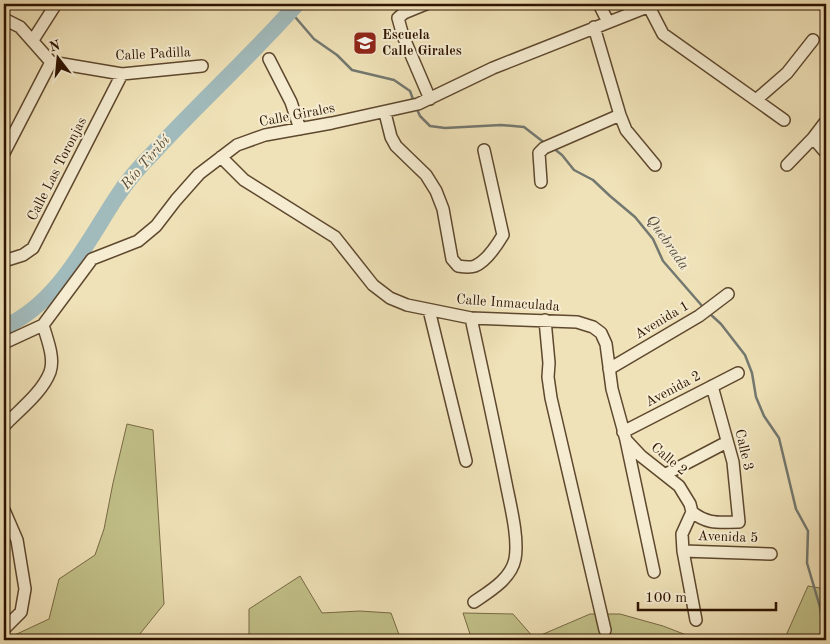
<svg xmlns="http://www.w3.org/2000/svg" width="830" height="644" font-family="'Old Standard TT',serif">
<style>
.green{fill:#c2c189;stroke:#786a44}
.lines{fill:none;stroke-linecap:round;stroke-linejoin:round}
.stream{stroke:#737870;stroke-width:2.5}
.river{stroke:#a1babb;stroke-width:16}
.minor-casing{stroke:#5e482e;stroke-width:14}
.minor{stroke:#f5ecd1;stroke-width:11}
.labels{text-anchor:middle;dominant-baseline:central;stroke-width:4;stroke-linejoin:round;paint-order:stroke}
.poi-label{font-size:14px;font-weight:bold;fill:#2e1400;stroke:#f5ecd1;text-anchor:start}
.street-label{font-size:14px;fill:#2e1400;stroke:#f5ecd1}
.water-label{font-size:15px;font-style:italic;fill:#564e41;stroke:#f5ecd1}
</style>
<rect width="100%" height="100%" fill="#f0e2b8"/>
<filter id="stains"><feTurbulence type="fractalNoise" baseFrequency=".004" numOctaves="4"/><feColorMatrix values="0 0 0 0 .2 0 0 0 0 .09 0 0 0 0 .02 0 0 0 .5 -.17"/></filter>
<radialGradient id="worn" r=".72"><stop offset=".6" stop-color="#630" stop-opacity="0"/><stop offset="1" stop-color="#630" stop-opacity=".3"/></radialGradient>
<path class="green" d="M127,424l26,6 11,174 -29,36h-131l45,-21 10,-40 36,-24 9,-26 9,-46z
M300,576l22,37 38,-2 31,2 10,27h-152v-31z
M808,586l18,3v51h-42z
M463,613l50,1 21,24 56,-24h30l43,12 26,10 94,4h-311z"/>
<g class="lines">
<path class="stream" d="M810,4l16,9
M290,11l24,28 23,16 15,15 42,10 16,11 4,11
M416,107l4,9 10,10 15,2 56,-3 23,2 22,17
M553,148l9,7 12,15 19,10 17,16 25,21 18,22 10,22 40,46
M709,313l12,11 24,31 7,18 4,24 8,19 15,22 17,71 12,22 -1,32 13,44 5,33"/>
<path class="river" d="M4,327c53,-23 82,-83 112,-129 11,-17 25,-33 39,-47 46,-50 97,-96 142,-147"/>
<g class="minor-casing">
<path id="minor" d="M426,4l-22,9 -6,5 5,18 27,63
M599,4l9,18
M649,7l14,27 121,86
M4,19l16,8 31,35 71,12 80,-8
M594,27l26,88 6,15 29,35
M33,40l23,-36
M269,59l22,43 9,27
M756,100l31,-27 26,-33
M385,113l6,24 5,9 30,29 10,16 7,18 9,50 6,7c6,1 12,2 17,0 12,-5 22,-21 28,-31l-19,-85
M813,138l13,15
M4,153l47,-91
M221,157l23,23 91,57 38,48 17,13 17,7 64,13 106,4 16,5 8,6 5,11 6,45 14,51 28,132
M787,165l26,-27 13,-17
M541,182l-2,-29 5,-5 76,-33
M4,261l19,-6 10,-7 89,-174
M429,310l37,151
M471,318c12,55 24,110 35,165 4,21 13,55 9,76 -4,20 -25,32 -41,43
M545,320l4,43 -1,14 3,21 54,232
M4,343l39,-18 49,-66 46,-18 18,-15 20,-26 23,-26 38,-29 28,-10 67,-12 86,-19 75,-36 162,-64
M609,369l90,-53 29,-22
M4,426c15,-16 38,-33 46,-54 5,-14 -3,-33 -7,-47
M623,432l115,-59
M626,440l15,16 38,30 11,18 2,8 -10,22 1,17 13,69
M666,474l61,-32
M4,510l13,30 8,49 -4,23 -17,17
M692,512c16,13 28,10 47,10l-6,-60 -21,-76
M683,551l88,3"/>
</g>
<use href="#minor" class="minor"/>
</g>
<defs>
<g id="school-square" transform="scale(1.25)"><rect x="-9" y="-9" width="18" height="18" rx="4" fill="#8f2418" stroke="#f5ecd1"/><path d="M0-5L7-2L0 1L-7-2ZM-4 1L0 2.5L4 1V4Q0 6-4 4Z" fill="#fff"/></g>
</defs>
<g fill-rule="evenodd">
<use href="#school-square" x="365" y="43"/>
</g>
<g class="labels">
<g class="poi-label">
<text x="382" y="35">Escuela<tspan x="382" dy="16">Calle Girales</tspan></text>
</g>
<g class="street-label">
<text transform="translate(153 54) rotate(-3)">Calle Padilla</text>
<text transform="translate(297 115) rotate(-11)">Calle Girales</text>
<text transform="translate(57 169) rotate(-63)">Calle Las Toronjas</text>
<text transform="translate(508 303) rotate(4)">Calle Inmaculada</text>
<text transform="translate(662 320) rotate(-31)">Avenida 1</text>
<text transform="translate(673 389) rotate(-28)">Avenida 2</text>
<text transform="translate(744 450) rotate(77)">Calle 3</text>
<text transform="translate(669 459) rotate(40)">Calle 2</text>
<text transform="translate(728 537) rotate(2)">Avenida 5</text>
</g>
<g class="water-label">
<text transform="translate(146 163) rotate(-49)">Río Tiribí</text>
<text transform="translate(667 243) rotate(55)">Quebrada</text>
</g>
</g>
<rect width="830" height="644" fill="none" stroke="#f0e2b8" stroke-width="20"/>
<rect x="5" y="5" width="820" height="634" fill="none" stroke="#2e1400" stroke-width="2.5"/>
<rect x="10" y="10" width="810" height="624" fill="none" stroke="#2e1400"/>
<g transform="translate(58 58) rotate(344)" stroke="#f5ecd1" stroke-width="4" paint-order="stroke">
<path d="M0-4L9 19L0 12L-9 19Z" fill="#2e1400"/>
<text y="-8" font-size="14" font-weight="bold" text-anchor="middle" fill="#2e1400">N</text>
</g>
<path d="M638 602v8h138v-8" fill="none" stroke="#2e1400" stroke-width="2.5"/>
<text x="645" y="602" font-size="15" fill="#2e1400" stroke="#f5ecd1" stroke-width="4" paint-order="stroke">100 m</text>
<rect width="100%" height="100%" filter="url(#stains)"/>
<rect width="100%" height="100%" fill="url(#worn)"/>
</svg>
